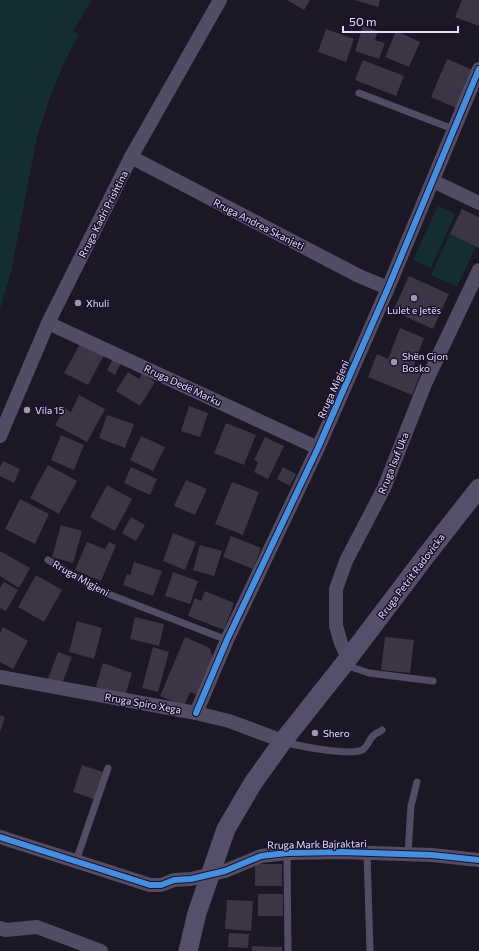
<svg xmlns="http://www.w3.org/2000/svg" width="479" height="951" font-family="Commissioner,sans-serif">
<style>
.green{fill:#142d33}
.building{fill:#3b3546}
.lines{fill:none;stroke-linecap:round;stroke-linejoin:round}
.service{stroke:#524c65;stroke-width:7}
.minor{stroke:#524c65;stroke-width:14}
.secondary{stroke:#564f6b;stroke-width:19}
.cycleway-casing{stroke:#1a112b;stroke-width:8}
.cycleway{stroke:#468fdf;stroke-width:6}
.poi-dot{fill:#9f96b3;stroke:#1a112b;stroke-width:1.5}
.labels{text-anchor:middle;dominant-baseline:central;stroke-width:3;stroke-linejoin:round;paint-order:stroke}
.street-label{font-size:10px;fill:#e5dbff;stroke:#1a112b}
.poi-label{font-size:10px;fill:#e5dbff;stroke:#1a112b;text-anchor:start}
</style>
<rect width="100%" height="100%" fill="#1c1725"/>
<path class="green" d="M0,0h92l-19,31 6,3 -16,31 -13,32 -13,40 -26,135 -11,37z
M438,206l17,8 -24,54 -18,-8z
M450,234l26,12 -19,41 -26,-12z"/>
<path class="building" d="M287,0h23l-6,10z
M355,0h25l-2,7z
M462,0h17v26l-24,-9z
M363,26l15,5 -3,9 10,3 -6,16 -24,-8z
M326,29l28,10 -8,23 -28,-10z
M396,31l24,11 -11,25 -24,-10z
M447,59l26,11 -17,38 -25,-11z
M363,60l41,16 -8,20 -41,-16z
M462,209l17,8v31l-29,-14z
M409,276l40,18 -16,35 -40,-18z
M400,328l24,10 -11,29 9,3 -10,25 -44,-18 9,-23 11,5z
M81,342l23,13 -16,30 -24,-12z
M113,359l8,4 -6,12 -8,-5z
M128,372l11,7 3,-5 13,8 -15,24 -24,-15z
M79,395l26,14 -18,33 -32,-17 10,-17 6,4z
M189,406l19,7 -8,24 -19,-6z
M107,415l27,9 -9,24 -26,-10z
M226,423l30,12 -12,30 -30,-12z
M61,435l23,10 -10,25 -23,-10z
M141,436l24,11 -12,24 -23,-11z
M265,437l19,9 -16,33 -14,-7 4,-10 -4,-2z
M3,461l17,8 -6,14 -14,-7v-9z
M48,465l29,16 -18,33 -29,-16z
M131,467l26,12 -7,16 -26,-12z
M283,467l13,7 -6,12 -13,-7z
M186,480l21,9 -12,26 -21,-9z
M232,482l27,10 -16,43 -28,-11z
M107,485l25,14 -17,32 -25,-14z
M20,499l29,15 -14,30 -30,-15z
M131,517l14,8 -9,16 -14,-8z
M61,525l21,6 -9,32 -21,-6z
M173,533l23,9 -11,28 -22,-9z
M231,536l30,12 -8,21 -30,-12z
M87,542l18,7 4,-7 7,3 -15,36 -26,-11z
M200,545l22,6 -8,25 -21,-6z
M0,551l30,17 -11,20 -19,-12z
M134,562l28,9 -9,25 -30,-11 4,-11 3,1z
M173,572l25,9 -8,23 -25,-8z
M36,575l26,15 -18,32 -26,-15z
M4,582l14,8 -12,21 -6,-3v-20z
M205,591l29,12 -10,27 -36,-14 7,-18 6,3z
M135,617l29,7 -5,22 -29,-7z
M77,621l25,7 -8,31 -25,-7z
M3,627l25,14 -15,28 -13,-7v-29z
M185,637l25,11 4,13 -14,35 -10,-4 -6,14 -24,-10z
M385,637l29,3 -4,33 -29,-3z
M153,647l16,5 -11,40 -16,-4z
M58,652l14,5 -10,27 -14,-5z
M103,663l29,10 -7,23 -29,-9z
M0,715l5,2 -5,15z
M82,765l21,7 -9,27 -21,-7z
M255,864h27v22h-27z
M258,894h25v22h-25z
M227,900l26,1 -2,30 -26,-2z
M229,933l20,1 -1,14 -20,-1z
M252,946l30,1v4h-30z"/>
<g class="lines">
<path class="service" d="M359,93l94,36
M48,560l50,30 129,50
M345,665l24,8 64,8
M284,742c15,4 65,14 78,8 6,-3 7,-11 12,-15 2,-2 6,-3 8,-5
M287,853l1,98
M367,853l3,98
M408,854l3,-48 6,-24
M76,861l32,-93"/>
<path class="minor" d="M131,157l228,119 29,12
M433,181l46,22
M48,323l270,125
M0,436l48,-113 83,-166 89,-157
M348,659l-7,-16 -5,-17v-37l10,-28 38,-73 41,-104 54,-114
M0,677l196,36 33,8 54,20
M196,713l31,-73 91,-192 70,-160 91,-219
M0,837l150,48h11l13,-5 17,-1 34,-8 36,-15 26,-3 54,-1 91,3 47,5
M0,928l6,2 31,-3 64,24"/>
<path class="secondary" d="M188,951l9,-38 29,-84 27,-46 30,-42 61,-77 81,-107 54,-69"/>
<g class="cycleway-casing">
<path id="cycleway" d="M196,713l31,-73 91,-192 70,-160 91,-219
M0,837l150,48h11l13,-5 17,-1 34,-8 36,-15 26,-3 54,-1 91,3 47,5"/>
</g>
<use href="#cycleway" class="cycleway"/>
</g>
<g class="poi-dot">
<circle cx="414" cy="298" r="4"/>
<circle cx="78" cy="303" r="4"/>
<circle cx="394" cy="362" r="4"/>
<circle cx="27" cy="410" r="4"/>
<circle cx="315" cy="733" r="4"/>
</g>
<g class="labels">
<g class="street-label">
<text transform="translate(103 214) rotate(-63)">Rruga Kadri Prishtina</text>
<text transform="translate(259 224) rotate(27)">Rruga Andrea Skanjeti</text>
<text transform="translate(183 385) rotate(25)">Rruga Dedë Marku</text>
<text transform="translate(333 389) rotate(-66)">Rruga Migjeni</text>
<text transform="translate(393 463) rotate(-68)">Rruga Isuf Uka</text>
<text transform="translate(411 576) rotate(-53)">Rruga Petrit Radovicka</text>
<text transform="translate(81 578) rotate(29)">Rruga Migjeni</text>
<text transform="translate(143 703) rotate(10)">Rruga Spiro Xega</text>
<text transform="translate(317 844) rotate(-1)">Rruga Mark Bajraktari</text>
</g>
<g class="poi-label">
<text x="86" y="303">Xhuli</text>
<text x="414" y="310" text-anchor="middle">Lulet e Jetës</text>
<text x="402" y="356">Shën Gjon<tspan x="402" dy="12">Bosko</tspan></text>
<text x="35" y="410">Vila 15</text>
<text x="323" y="733">Shero</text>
</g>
</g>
<path d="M343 26v6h115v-6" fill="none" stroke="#e5dbff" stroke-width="2"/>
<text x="349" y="26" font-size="12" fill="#e5dbff" stroke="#1a112b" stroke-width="3" paint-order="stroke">50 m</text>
</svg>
